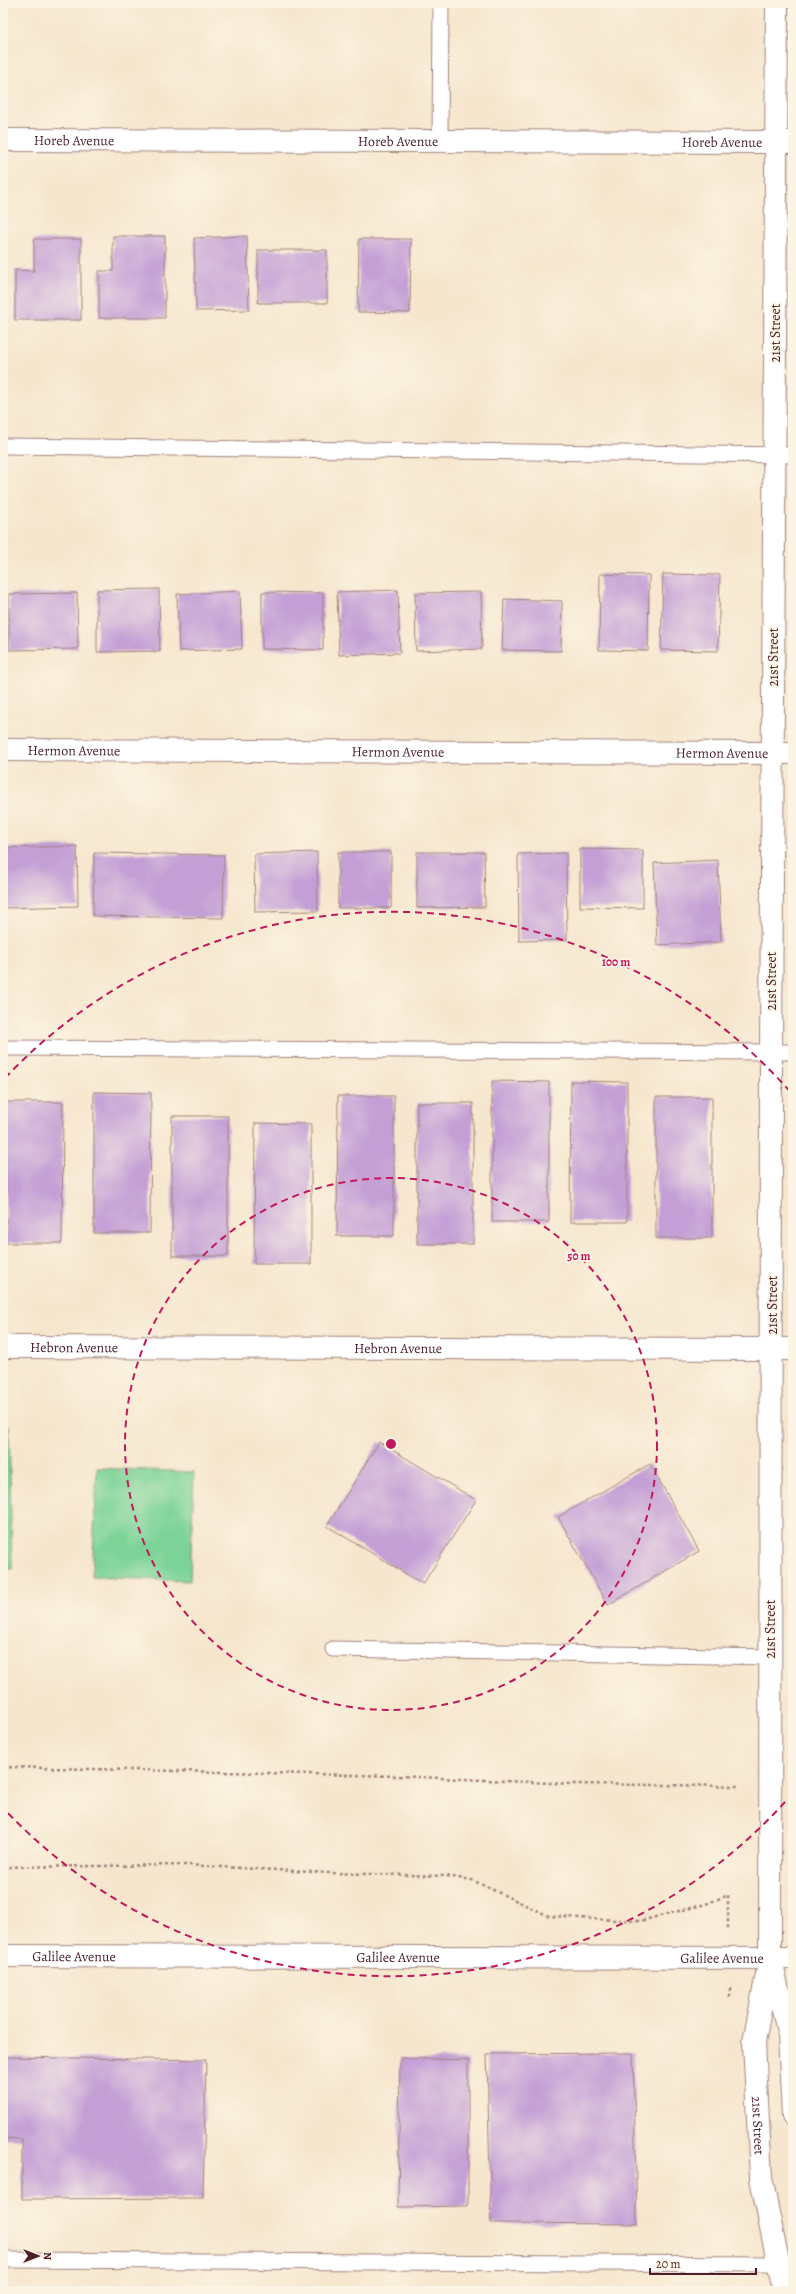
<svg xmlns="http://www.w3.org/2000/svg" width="796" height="2294" font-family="Alegreya,serif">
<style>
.green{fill:#7cd397;stroke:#637961}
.building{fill:#c39fd5}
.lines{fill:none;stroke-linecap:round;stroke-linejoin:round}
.service-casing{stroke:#a0827c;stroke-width:17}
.minor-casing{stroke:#a0827c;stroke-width:24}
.tertiary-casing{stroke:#a0827c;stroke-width:24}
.path{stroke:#a0827c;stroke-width:2.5;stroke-dasharray:3 3;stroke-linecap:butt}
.service{stroke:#fff;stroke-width:15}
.minor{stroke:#fff;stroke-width:22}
.tertiary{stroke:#fff;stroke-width:22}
.ring{fill:none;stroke:#c2185b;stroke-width:2;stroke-dasharray:7 5}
.labels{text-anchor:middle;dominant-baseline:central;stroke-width:3.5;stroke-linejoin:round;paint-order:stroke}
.street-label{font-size:14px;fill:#4a1f2b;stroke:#fcf5e5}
.centre{fill:#c2185b;stroke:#fcf5e5;stroke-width:2}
.ring-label{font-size:12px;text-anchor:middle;font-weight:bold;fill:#c2185b;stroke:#fcf5e5;stroke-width:3.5;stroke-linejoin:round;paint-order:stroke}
</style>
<rect width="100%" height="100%" fill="#fcf5e5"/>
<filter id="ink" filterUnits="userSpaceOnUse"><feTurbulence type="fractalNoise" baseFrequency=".025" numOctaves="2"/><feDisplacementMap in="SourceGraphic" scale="8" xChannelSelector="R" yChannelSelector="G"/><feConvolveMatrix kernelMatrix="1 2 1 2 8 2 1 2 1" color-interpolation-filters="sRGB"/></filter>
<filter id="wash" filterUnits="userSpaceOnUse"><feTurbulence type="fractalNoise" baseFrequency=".012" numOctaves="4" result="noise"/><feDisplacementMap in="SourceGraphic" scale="16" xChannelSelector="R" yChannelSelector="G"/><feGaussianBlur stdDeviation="0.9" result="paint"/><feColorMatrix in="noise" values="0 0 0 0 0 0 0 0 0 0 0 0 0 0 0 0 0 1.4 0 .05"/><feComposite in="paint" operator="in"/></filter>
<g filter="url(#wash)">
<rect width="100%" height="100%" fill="#f6e6cd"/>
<path class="green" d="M3,1425h6l3,144h-9z
M97,1468l97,4 -4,109 -98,-4z"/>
<g id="blocks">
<path class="building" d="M113,236h52v82h-66v-47h14z
M247,236l2,74 -53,1 -2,-73z
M34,239h47v81h-66v-50l19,1z
M359,239h52l-1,74 -52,-1z
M258,250h69v53h-69z
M600,574l49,1 -1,76 -49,-1z
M663,574l57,1 -2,76 -57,-1z
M159,589l1,62 -63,1v-62z
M398,590l2,63 -61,2 -2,-63z
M240,591l2,58 -63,2 -2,-57z
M262,592l61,1v57l-61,-1z
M481,592l1,57 -66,2 -1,-58z
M77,593l1,56 -69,1v-56z
M504,599l58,2 -1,50 -59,-1z
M77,846l1,60 -75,2v-60z
M580,849l63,1v58l-63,-1z
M317,852l1,59 -63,1 -1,-58z
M338,852h53v56h-53z
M417,852h67l1,55 -68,1z
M94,853l130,2 -1,63 -130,-2z
M566,853l1,87 -48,1 -1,-87z
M718,860l3,82 -64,3 -3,-82z
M492,1081l57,1v140h-57z
M571,1081l56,1v140h-57z
M94,1092l57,1 -1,140h-56z
M338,1096h56v140h-57z
M656,1097h56v141h-56z
M6,1102h57l-1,141h-56z
M417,1103h56v141h-56z
M172,1116h56v140h-56z
M255,1123l56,1v140h-57z
M379,1442l97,58 -53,84 -96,-58z
M650,1464l49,87 -91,54 -50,-88z
M633,2053l4,171 -146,-1 -4,-169z
M3,2057l203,3 -3,138 -181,1v-60l-19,-1z
M400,2058l68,2v146l-70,1z"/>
</g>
</g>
<g filter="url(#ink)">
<use href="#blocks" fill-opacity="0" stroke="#a0827c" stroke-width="1"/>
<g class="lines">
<g class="service-casing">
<path id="service" d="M440,141l1,-138
M3,446l790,9
M3,1048l790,4
M333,1649l437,8
M3,2260l775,4"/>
</g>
<g class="minor-casing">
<g id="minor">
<path id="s1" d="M777,3l-6,1049 -1,906 -16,84 7,136 23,113"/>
<path id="s2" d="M3,140l790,2"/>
<path id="s3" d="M3,750l790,3"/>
<path id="s4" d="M3,1347l790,2"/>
<path d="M772,1965l17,70 4,81"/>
</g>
</g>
<g class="tertiary-casing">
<g id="tertiary">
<path id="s5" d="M3,1956l790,2"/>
</g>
</g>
<path class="path" d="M3,1767l394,9 175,8 168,2
M3,1867l184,-2 142,8 117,3 26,4 77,36 47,3 44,2 66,-17 22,-9v34
M730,1988v11"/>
<use href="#service" class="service"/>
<use href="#minor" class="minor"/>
<use href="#tertiary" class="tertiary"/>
</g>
</g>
<g class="ring">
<circle cx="391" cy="1444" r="266"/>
<path d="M793 1793A532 532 0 0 1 5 1810M5 1078A532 532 0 0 1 793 1095"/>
</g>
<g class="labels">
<g class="street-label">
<text stroke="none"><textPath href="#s2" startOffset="71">Horeb Avenue</textPath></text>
<text stroke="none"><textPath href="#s2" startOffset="395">Horeb Avenue</textPath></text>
<text stroke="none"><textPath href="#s2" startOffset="719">Horeb Avenue</textPath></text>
<text transform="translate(775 333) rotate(-90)">21st Street</text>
<text transform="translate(773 657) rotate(-90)">21st Street</text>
<text stroke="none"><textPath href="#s3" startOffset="71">Hermon Avenue</textPath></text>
<text stroke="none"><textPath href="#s3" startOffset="395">Hermon Avenue</textPath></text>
<text stroke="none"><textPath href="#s3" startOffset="719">Hermon Avenue</textPath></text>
<text transform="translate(771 981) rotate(-90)">21st Street</text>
<text transform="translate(772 1305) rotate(-90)">21st Street</text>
<text stroke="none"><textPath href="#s4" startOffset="71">Hebron Avenue</textPath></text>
<text stroke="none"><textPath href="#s4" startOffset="395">Hebron Avenue</textPath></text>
<text transform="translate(770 1629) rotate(-90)">21st Street</text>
<text stroke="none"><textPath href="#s5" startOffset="71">Galilee Avenue</textPath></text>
<text stroke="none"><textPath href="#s5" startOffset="395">Galilee Avenue</textPath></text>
<text stroke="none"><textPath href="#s5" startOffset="719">Galilee Avenue</textPath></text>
<text stroke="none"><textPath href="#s1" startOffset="2124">21st Street</textPath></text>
</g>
</g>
<circle cx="391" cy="1444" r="6" class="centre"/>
<g class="ring-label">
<text x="616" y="966">100 m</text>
<text x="579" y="1260">50 m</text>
</g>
<rect width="796" height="2294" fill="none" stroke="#fcf5e5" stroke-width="16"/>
<g transform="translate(38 2256) rotate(90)" stroke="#fcf5e5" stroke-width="3" paint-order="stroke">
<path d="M0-3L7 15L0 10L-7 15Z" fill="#4a1f2b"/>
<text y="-6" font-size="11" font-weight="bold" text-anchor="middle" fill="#4a1f2b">N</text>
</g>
<path d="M650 2268v6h106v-6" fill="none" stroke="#4a1f2b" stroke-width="2"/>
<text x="656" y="2268" font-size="12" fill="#4a1f2b" stroke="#fcf5e5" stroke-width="3" paint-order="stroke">20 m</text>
</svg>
